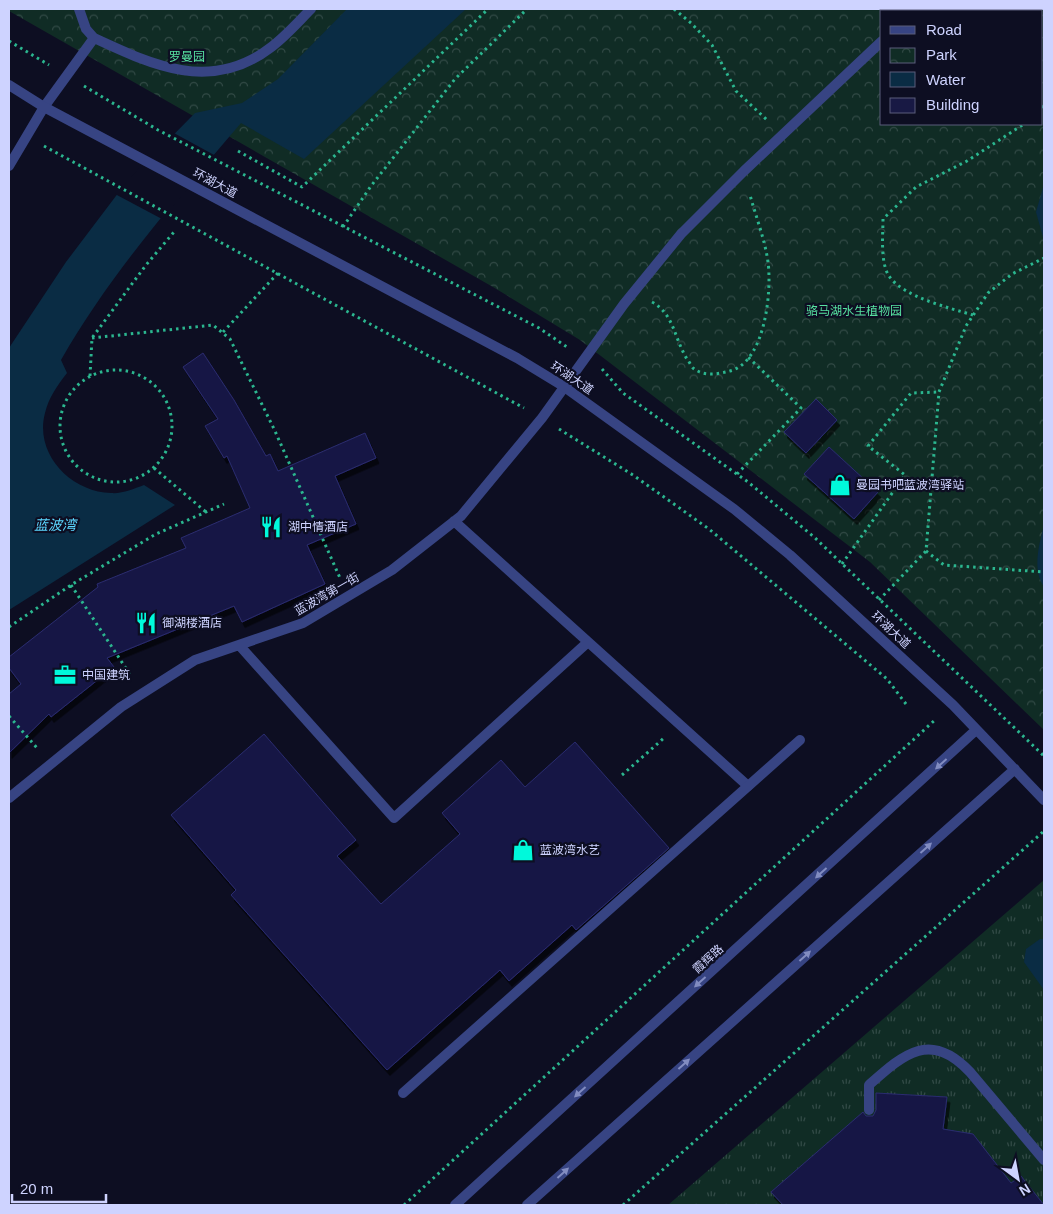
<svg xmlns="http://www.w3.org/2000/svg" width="1053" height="1214" font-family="Arial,'Noto Sans SC',sans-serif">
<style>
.grass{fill:url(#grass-tufts)}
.park{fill:url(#park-crowns);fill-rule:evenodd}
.water{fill:#0a2c44}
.pier{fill:#0d0e22}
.building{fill:#181944;stroke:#2a2b70;filter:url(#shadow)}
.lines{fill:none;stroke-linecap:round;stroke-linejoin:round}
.path{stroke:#2bb68f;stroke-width:3;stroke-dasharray:2.5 4;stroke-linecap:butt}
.service{stroke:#374483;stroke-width:10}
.pedestrian{stroke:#374483;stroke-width:10}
.tertiary{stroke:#374483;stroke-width:10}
.oneway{fill:#828cc1}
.labels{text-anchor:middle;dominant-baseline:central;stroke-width:4.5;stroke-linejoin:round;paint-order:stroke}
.park-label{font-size:12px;fill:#57e2a1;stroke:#0d0e22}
.street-label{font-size:12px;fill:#ced3ff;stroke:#0d0e22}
.poi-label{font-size:12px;fill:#ced3ff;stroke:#0d0e22;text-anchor:start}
.water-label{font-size:14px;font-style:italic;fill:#5cd7ff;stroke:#0d0e22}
</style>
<defs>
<pattern id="grass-tufts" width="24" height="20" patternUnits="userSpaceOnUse" patternTransform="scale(1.25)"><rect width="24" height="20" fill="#102c25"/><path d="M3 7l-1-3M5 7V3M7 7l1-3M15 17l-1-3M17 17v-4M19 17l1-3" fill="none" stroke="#324a46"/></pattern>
<pattern id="park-crowns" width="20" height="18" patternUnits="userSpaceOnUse" patternTransform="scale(1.25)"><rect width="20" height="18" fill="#102c25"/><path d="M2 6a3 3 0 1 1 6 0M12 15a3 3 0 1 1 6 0" fill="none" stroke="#324a46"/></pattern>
<filter id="shadow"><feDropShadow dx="3" dy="5.5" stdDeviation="0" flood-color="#0009"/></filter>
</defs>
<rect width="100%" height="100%" fill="#0d0e22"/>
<path class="grass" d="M1044,880v325h-376z"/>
<path class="park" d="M9,9h1035v721l-174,-168 -290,-222 -87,-53 -484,-276zM882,11h160v113h-160z"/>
<path class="water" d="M347,9h119l-162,150 -63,-36c-66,78 -129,148 -180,237l6,13c-10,13 -18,24 -22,40 -11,41 26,79 66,80 11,1 22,-4 33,-8l31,20 -166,105v-262l57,-86 59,-78 70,-71 47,-10 36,-24z
M1044,184v57l-8,-29z
M1044,525v62c-12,-18 -5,-42 0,-62z
M1040,939h4v51l-20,-28 2,-13z"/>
<path class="pier" d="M172,132l44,24 -54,63 -47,-25z"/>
<path class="building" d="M203,353l31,47 32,56 4,-2 8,17 87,-38 11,25 -41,18 21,48 -49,21 18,39 -83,38 -8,-16 -127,52 7,9 -63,50 -2,-3 -40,39v-59l12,-10 -12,-16v-11l89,-70 -1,-3 89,-36 -5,-10 69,-30 -23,-52 -3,2 -19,-32 13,-7 -35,-52z
M816,399l21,21 -31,33 -22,-21z
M829,447l49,45 -24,27 -50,-45z
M264,734l92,106 -19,16 44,48 79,-70 -18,-21 59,-53 24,27 50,-45 94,106 -93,82 -4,-5 -63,56 -9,-11 -113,100 -156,-175 5,-5 -65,-75z
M876,1093l71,4 -4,32 30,5 38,49 10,-7 23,29h-261l-12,-13 92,-80 3,4h7l3,-6z"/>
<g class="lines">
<path class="path" d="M674,9l17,14 21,22 24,46 31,29
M9,41l40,24
M84,86l74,44 381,198 28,19
M1042,108l2,-3
M44,146l480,262
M238,151l64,36 186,-178
M343,227l28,-41 84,-107 72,-70
M652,302c22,12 22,36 35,57 2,2 4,7 6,9 11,9 25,6 37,3 35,-9 42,-79 38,-109 -3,-22 -12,-45 -18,-67
M973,315c-23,-7 -70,-18 -84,-39 -9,-14 -6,-41 -6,-57l33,-32 51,-26 57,-37
M223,332l55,-59
M92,338l121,-13 17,14 45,92 65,147
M602,369l21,24 125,89 66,55 230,219
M60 426a56 56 0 1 1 112 0a56 56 0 1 1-112 0Z
M90,376l2,-38 54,-73 28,-33
M559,429l74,46 76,54 178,150 19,25
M154,468l52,44
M737,474l64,-66 -53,-51
M926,551l18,14 100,7
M842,564l63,-89 -37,-29 43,-53 28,-1
M71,585l60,91
M879,600l47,-49 13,-159 27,-66 22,-33 24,-19 32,-16
M9,627l62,-42 85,-51 68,-30
M9,716l28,32
M622,775l42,-37
M404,1205l532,-486
M623,1205l421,-374"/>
<path class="service" d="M79,9l7,20 8,9
M914,11l2,-2
M9,166l35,-59 50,-69c58,27 117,55 176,10 15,-11 28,-26 41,-39
M454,521l294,265
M239,645l155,173 194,-176
M9,798l112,-91 74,-47 108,-37 89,-53 69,-54 81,-98 82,-114 57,-70 63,-63 138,-130
M869,1110v-25c35,-31 61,-55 101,-13l74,88"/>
<path class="pedestrian" d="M403,1093l397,-353"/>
<path class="tertiary" d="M9,85l35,22 473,251 46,28 171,123 56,46 163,150 91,95
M455,1205l521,-475
M527,1205l488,-436"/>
</g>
<defs><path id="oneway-solid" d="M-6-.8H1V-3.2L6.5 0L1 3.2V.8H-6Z" transform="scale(1.25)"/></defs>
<g class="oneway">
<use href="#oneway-solid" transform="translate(941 764) rotate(138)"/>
<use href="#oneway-solid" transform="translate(926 848) rotate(-42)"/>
<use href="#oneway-solid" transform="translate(821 873) rotate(138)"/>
<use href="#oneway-solid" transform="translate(805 956) rotate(-42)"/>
<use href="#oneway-solid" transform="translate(700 982) rotate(138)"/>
<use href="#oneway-solid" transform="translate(684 1064) rotate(-42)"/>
<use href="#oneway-solid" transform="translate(580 1092) rotate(138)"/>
<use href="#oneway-solid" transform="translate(563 1173) rotate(-42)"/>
</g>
<defs>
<g id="shop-bare" transform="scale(1.725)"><path d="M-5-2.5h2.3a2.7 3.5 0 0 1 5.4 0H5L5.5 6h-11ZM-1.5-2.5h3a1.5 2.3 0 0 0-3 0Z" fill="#00f9db" stroke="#0d0e22" stroke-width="2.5" paint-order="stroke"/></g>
<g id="restaurant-bare" transform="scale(1.725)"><path d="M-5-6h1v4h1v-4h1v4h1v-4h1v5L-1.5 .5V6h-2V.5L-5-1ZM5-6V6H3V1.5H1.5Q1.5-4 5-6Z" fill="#00f9db" stroke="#0d0e22" stroke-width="2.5" paint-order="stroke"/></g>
<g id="office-bare" transform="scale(1.725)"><path d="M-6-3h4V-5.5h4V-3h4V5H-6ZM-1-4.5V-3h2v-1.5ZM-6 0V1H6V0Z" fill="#00f9db" stroke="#0d0e22" stroke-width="2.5" paint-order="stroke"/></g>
</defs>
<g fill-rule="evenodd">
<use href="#shop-bare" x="840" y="485"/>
<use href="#restaurant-bare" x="271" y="527"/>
<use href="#restaurant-bare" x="146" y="623"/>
<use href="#office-bare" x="65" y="675"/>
<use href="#shop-bare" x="523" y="850"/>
</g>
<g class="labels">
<g class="park-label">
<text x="187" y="57">罗曼园</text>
<text x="854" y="311">骆马湖水生植物园</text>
</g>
<g class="street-label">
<text transform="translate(215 183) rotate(28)">环湖大道</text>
<text transform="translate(572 378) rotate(34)">环湖大道</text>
<text transform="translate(327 594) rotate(-30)">蓝波湾第一街</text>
<text transform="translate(891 630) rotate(43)">环湖大道</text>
<text transform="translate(708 959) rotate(-42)">霞辉路</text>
</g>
<g class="poi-label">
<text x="856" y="485">曼园书吧蓝波湾驿站</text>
<text x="288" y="527">湖中情酒店</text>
<text x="162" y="623">御湖楼酒店</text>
<text x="82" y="675">中国建筑</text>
<text x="540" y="850">蓝波湾水艺</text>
</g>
<g class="water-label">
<text x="55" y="525">蓝波湾</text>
</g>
</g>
<rect width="1053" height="1214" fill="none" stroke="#ced3ff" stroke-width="20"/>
<rect x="880" y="10" width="162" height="115" fill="#0d0e22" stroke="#5a5d7a"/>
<rect x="890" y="26" width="25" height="8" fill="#374483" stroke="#5a5d7a"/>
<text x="926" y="35" font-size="15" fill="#ced3ff">Road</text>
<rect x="890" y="48" width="25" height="15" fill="url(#park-crowns)" stroke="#5a5d7a"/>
<text x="926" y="60" font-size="15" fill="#ced3ff">Park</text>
<rect x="890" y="72" width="25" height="15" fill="#0a2c44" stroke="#5a5d7a"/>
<text x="926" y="85" font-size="15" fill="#ced3ff">Water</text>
<rect x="890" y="98" width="25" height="15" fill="#181944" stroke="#5a5d7a"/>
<text x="926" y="110" font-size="15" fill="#ced3ff">Building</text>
<g transform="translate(1018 1179) rotate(148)" stroke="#0d0e22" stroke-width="4" paint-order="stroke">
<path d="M0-4L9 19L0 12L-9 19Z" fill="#ced3ff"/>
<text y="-8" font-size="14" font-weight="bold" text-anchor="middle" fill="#ced3ff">N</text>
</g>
<path d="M12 1194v8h94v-8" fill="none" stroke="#ced3ff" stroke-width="2.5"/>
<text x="20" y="1194" font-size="15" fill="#ced3ff" stroke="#0d0e22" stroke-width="4" paint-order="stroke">20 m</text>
</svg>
